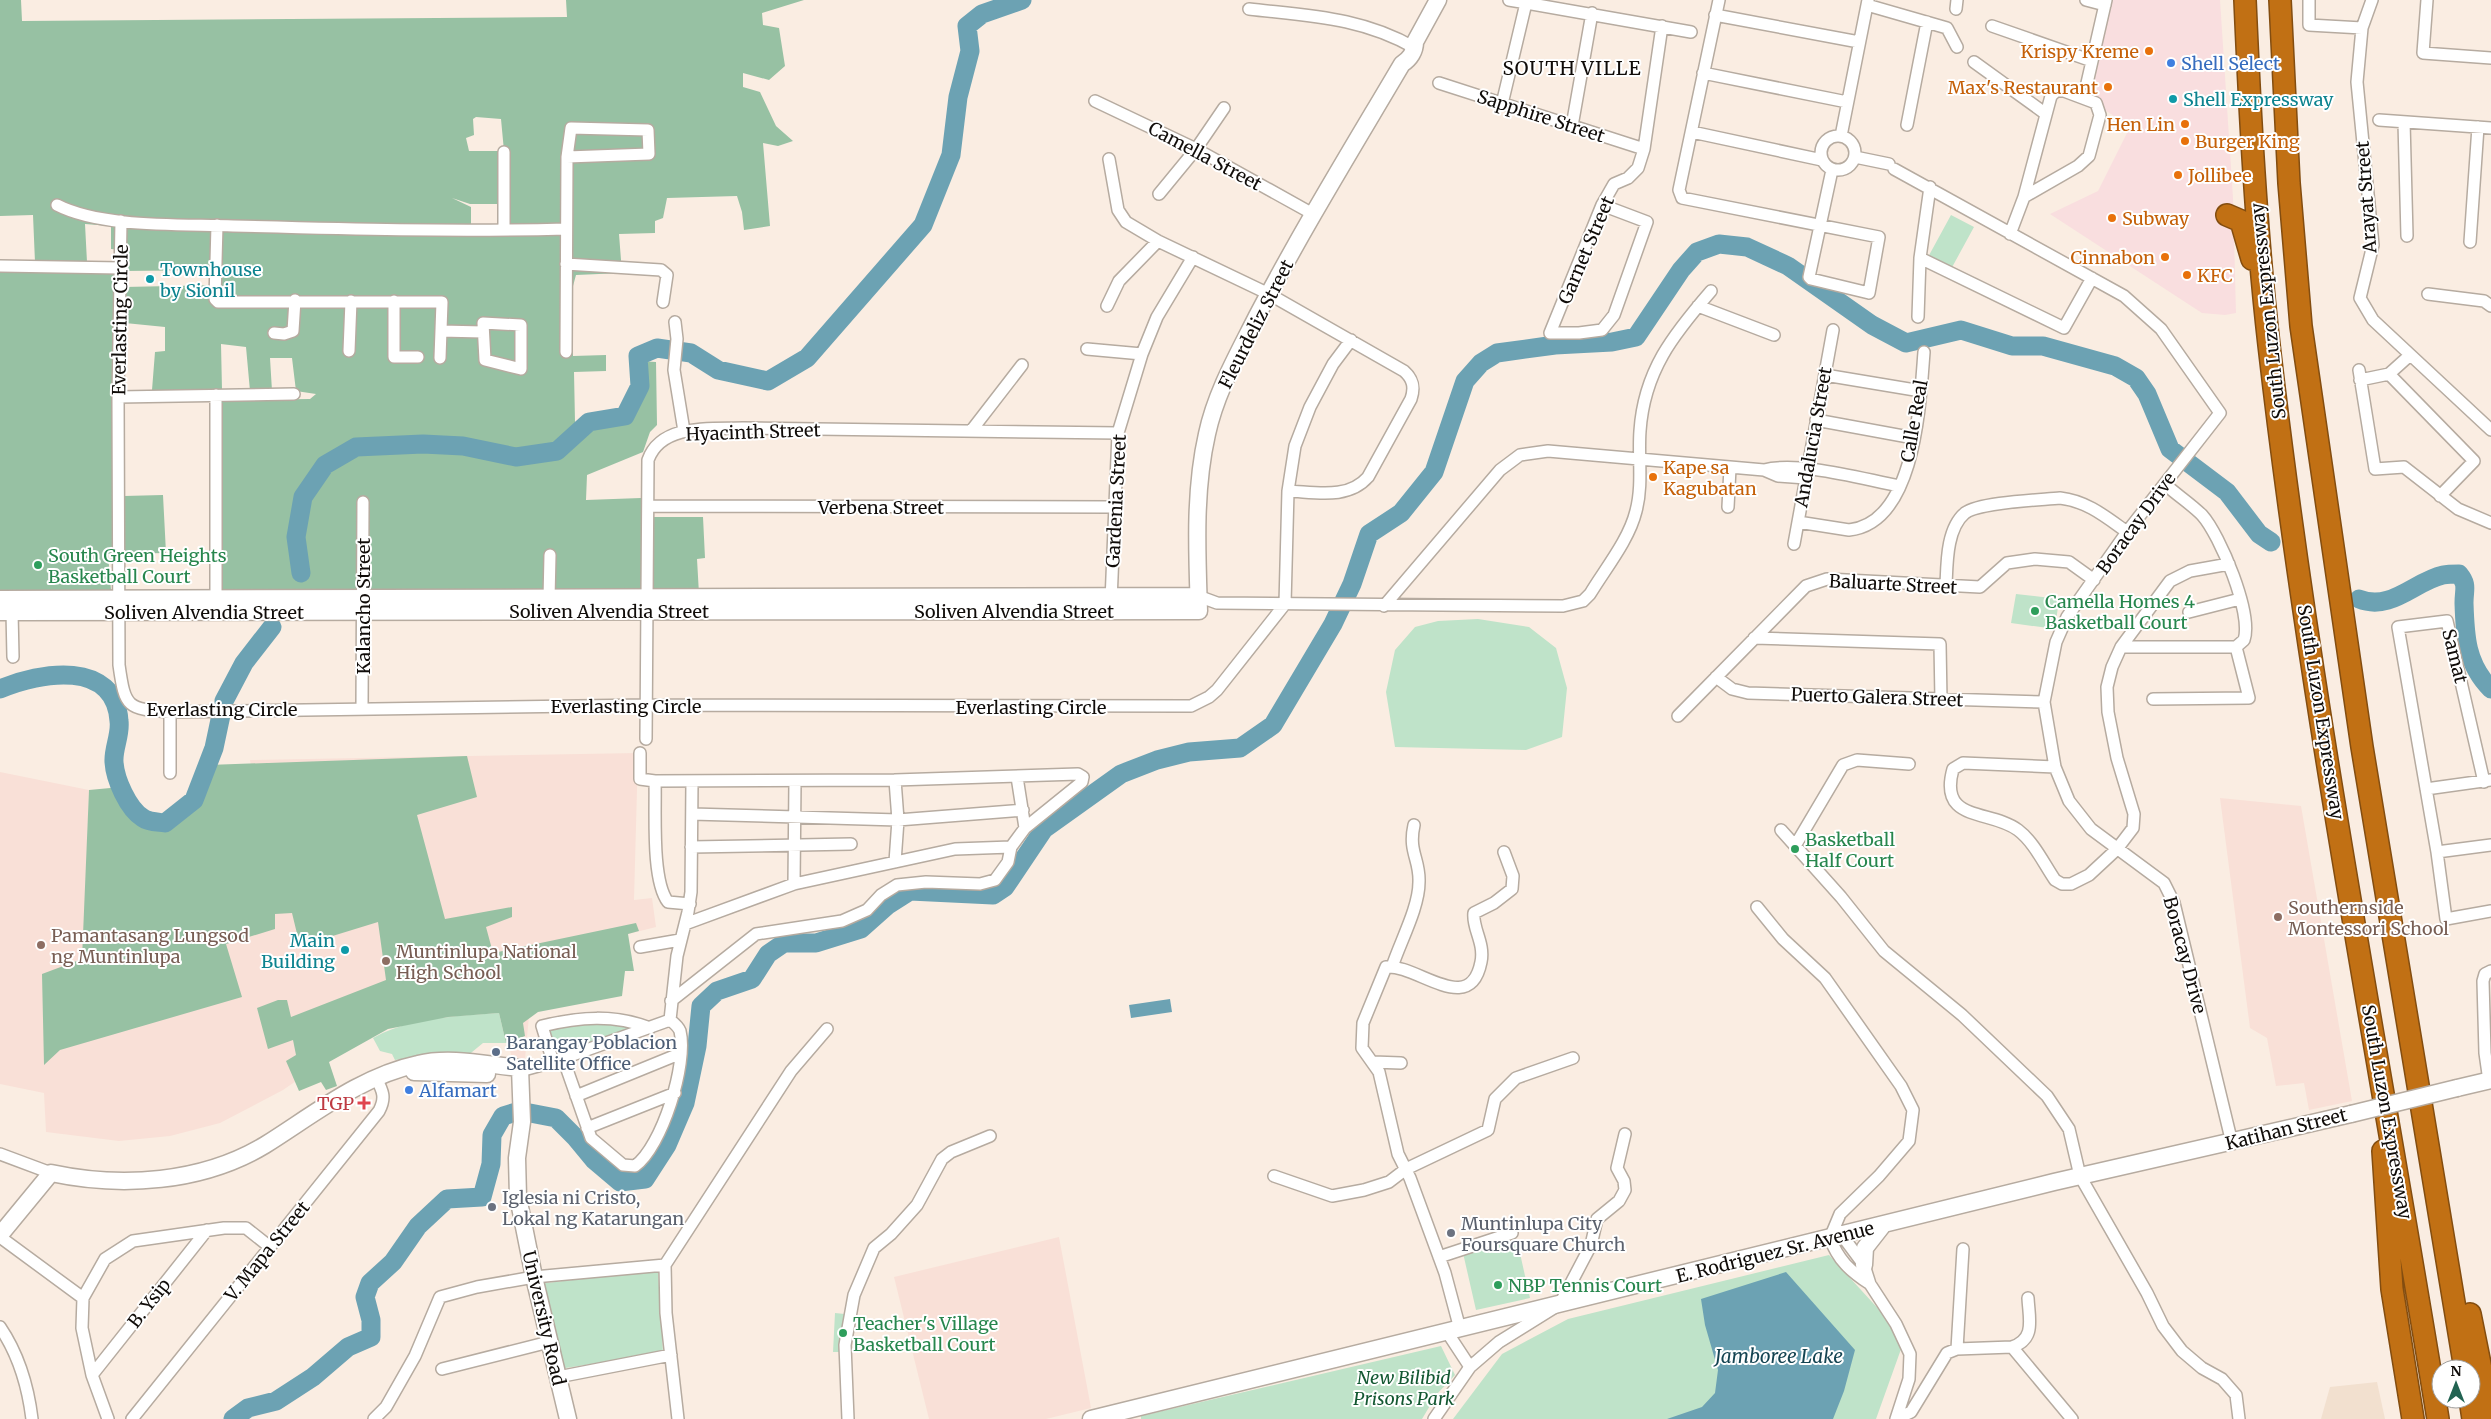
<svg xmlns="http://www.w3.org/2000/svg" width="2491" height="1419" font-family="Merriweather,serif">
<style>
.commercial{fill:#f9dedf}
.built{fill:#f2e0cf}
.education{fill:#f9e0d7}
.green{fill:#bfe3c9}
.forest{fill:#97c1a3;fill-rule:evenodd}
.water{fill:#6ca2b3}
.lines{fill:none;stroke-linecap:round;stroke-linejoin:round}
.river{stroke:#6ca2b3;stroke-width:19}
.street-casing{stroke:#b6aba0;stroke-width:14}
.secondary-casing{stroke:#b6aba0;stroke-width:19}
.highway-casing{stroke:#834d10;stroke-width:24}
.street{stroke:#fff;stroke-width:11}
.secondary{stroke:#fff;stroke-width:16}
.highway{stroke:#c17014;stroke-width:21}
.secondary-bridge-casing{stroke:#b6aba0;stroke-width:19;stroke-linecap:butt}
.secondary-bridge{stroke:#fff;stroke-width:16}
.food-dot{fill:#e8710a;stroke:#fff;stroke-width:2}
.shop-dot{fill:#3f7fe0;stroke:#fff;stroke-width:2}
.culture-dot{fill:#0f9aa8;stroke:#fff;stroke-width:2}
.leisure-dot{fill:#2e9e5b;stroke:#fff;stroke-width:2}
.education-dot{fill:#8d6e63;stroke:#fff;stroke-width:2}
.service-dot{fill:#5c6f8a;stroke:#fff;stroke-width:2}
.health-dot{fill:#e0444e;stroke:#fff;stroke-width:2}
.worship-dot{fill:#6b7280;stroke:#fff;stroke-width:2}
.labels{text-anchor:middle;dominant-baseline:central;stroke-width:4;stroke-linejoin:round;paint-order:stroke}
.food-label{font-size:18px;fill:#c56008;stroke:#fff;text-anchor:start}
.shop-label{font-size:18px;fill:#366cbe;stroke:#fff;text-anchor:start}
.culture-label{font-size:18px;fill:#0d838f;stroke:#fff;text-anchor:start}
.street-label{font-size:18px;fill:#100c09;stroke:#fff}
.leisure-label{font-size:18px;fill:#27864d;stroke:#fff;text-anchor:start}
.education-label{font-size:18px;fill:#785e54;stroke:#fff;text-anchor:start}
.service-label{font-size:18px;fill:#4e5e75;stroke:#fff;text-anchor:start}
.health-label{font-size:18px;fill:#be3a42;stroke:#fff;text-anchor:end}
.worship-label{font-size:18px;fill:#5b616d;stroke:#fff;text-anchor:start}
.park-label{font-size:18px;font-style:italic;fill:#125731;stroke:#fff}
.neighbourhood-label{font-size:19px;letter-spacing:1px;fill:#100c09;stroke:#fff}
.water-label{font-size:19px;font-style:italic;fill:#144452;stroke:#fff}
</style>
<rect width="100%" height="100%" fill="#faede2"/>
<path class="commercial" d="M2111,0h109l13,198 3,115 -11,2 -23,-2 -152,-99 48,-23 32,-64 -44,-30z"/>
<path class="built" d="M2377,1382l8,37h-64l9,-32z"/>
<path class="education" d="M638,753l-4,147 18,-2 4,29 -28,7 -98,71 -5,54h-13l-11,-49 -120,18 -44,25 -54,37 -63,33 -50,13 -51,5 -73,-9 -2,-39 -44,-9v-312l89,18 -6,169 191,-48 -24,-151z
M2220,798l81,8 51,295 -43,9 -5,-27 -28,3 -9,-48 -17,-10z
M1059,1237l32,171 -45,11h-117l-35,-142z"/>
<path class="green" d="M1951,215l23,12 -24,44 -23,-12z
M2016,594l43,5 -4,30 -44,-6z
M1478,619l51,8 27,21 11,40 -5,49 -36,13 -131,-3 -9,-55 9,-42 20,-23 23,-6z
M499,1013l7,30h-23l-17,14 -45,-1 -26,4 -3,-6 -12,-3 -7,-13c37,-21 85,-22 126,-25z
M587,1024l29,1 17,4 -75,26 -8,-25z
M1517,1240l13,58 -54,12 -13,-57z
M1829,1255l76,83 -29,81h-423l49,-65 66,-35z
M658,1270l5,83 -104,16 -21,-85z
M835,1313l19,2 -3,37h-18z
M1441,1346l14,29 -18,19 -15,25h-281v-3z"/>
<path class="forest" d="M0,0h21l1,21 545,-4 -1,-17h238l-42,13 1,12 16,3 6,38 -16,14 -26,-7v14l17,5 16,34 17,15 -15,5 -15,-3 7,83 -26,4 -2,-18 -5,-16 -70,2 -4,20 -8,3v12l-36,1 3,39 -46,2 -6,22 3,59 33,-1v16l-32,1 1,50 50,-6 15,-30 -1,-25 17,1 1,63 -7,7 -7,20 -56,23 -1,25 55,-2 1,19h61l2,41 -8,1 2,35 -478,-2v-192l89,-1 6,-5 -20,-3 -4,-33h-22l2,33h-22l-4,-44 -25,-3 1,46h-70l3,-38 10,-1v-24l-40,-4 -1,173 39,-1 3,58 -58,1 3,36 -111,1v-320h123v-21l-12,-1v-23l-26,-2 2,38h-52l-2,-47 -33,1zM476,117l25,2 3,32h-35l-3,-13 8,-3 -1,-16zM452,198l18,6h31v23l-30,1v-21zM220,270l-1,15 -95,2 -1,-16z
M467,756l10,41 -60,18 28,104 67,-12v10l-26,10 7,26 143,-30 3,8 -11,3 6,37h-9l-3,25 -84,16 -15,11 2,13 -19,7 -7,-30 -51,4 -60,12 -59,33 8,24 -11,4 -5,-8 -22,9 -13,-30 10,-6 -3,-15 -25,9 -11,-41 21,-8h9l4,17 95,-37 -8,-58 -78,24 -8,-33 -17,1v15l-49,15 16,53 -182,53 -16,15 -2,-91 40,-15 7,-169 32,-3 3,10 19,22 22,4 29,-23 14,-35z"/>
<path class="water" d="M1170,999l2,13 -41,6 -2,-13z
M1786,1272l69,78 -11,41 -11,28h-166l35,-12 13,-14 3,-23 -13,-45 -4,-26z"/>
<g class="lines">
<path class="river" d="M301,573l-5,-36 7,-40 22,-32 31,-18 67,-3 40,2 53,11 41,-6 32,-29 36,-6 15,-30 -2,-30 19,-8 34,5 27,17 50,11 39,-23 116,-133 28,-70 7,-58 12,-46 -3,-25 15,-12 40,-14
M2359,599c32,13 56,-18 84,-24 5,-1 11,-1 16,-1 9,11 5,15 5,29 1,33 2,61 27,86
M0,689c40,-17 115,-30 119,32 2,13 -6,28 -5,41 1,17 14,47 29,56 5,4 16,4 22,5l29,-23 20,-52 7,-33
M224,701l20,-38 28,-36
M530,1113l26,5 19,19 19,23 26,22 25,-3 22,-34 18,-42 12,-57 4,-40 16,-15 35,-12 16,-25 16,-11h32l45,-14 27,-24 22,-14 83,4 12,-8 39,-58 77,-55 36,-14 32,-8 51,-4 33,-23 60,-101 19,-40 17,-50 32,-21 33,-41 31,-91 16,-18 16,-10 58,-8 57,-3 24,-5 45,-67 16,-18 22,-8 28,3 41,19 84,59 34,18 55,-13 51,16h31l72,20 21,12 11,16 23,55 57,43 32,42 12,8
M233,1419l15,-11 28,-7 37,-24 35,-30 23,-10v-17l-6,-23 5,-14 23,-21 25,-36 29,-27 35,-2 9,-33 1,-29 11,-19 13,-4"/>
<g class="street-casing">
<path id="street" d="M1509,0l182,32
M1719,0l-40,190 3,8 197,39 -10,56 -58,-14 -2,-2 23,-107
M2086,0l19,5
M2309,0v25l53,3
M2372,0l-10,28 -5,54 16,163 -13,53 13,22 118,110
M2427,0l-4,53 68,5
M1867,5l80,23 10,19
M1249,9c60,7 112,8 166,39
M1956,9l1,-9
M1715,15l144,27
M1992,26l100,35
M1974,62l72,52
M1703,73l144,29
M1439,83l205,66
M2087,83l19,-83
M1095,101l101,48 117,65
M1502,104l24,-101
M2379,120l112,8
M2404,122l3,114
M1907,125l20,-103
M1572,126l20,-113
M1692,132l130,28
M1821 153a17 17 0 1 1 34 0a17 17 0 1 1-34 0Z
M1841,136l27,-136
M1855,157l34,7
M1109,159l9,51 8,12 32,19 111,53 135,77c9,8 11,16 7,28l-43,78c-20,23 -53,15 -80,14
M1894,169l230,127 37,33 59,84 -93,119 -60,85 -11,25 -12,60 11,65 14,34 22,28 73,54 10,20 58,240
M1159,194l37,-45 28,-41
M57,205c45,23 124,19 176,21 111,3 222,6 333,3
M1602,205l45,17 -33,93 -12,15 -23,3h-29l52,-128 12,-21 14,-6 10,-10 6,-19 18,-123
M121,221l-3,176 1,268c6,43 8,44 51,47l477,-7 544,1 18,-9 8,-7 68,-86 3,-113 7,-45 15,-39 23,-43 18,-24
M217,225l-2,74 3,3h224l-2,56
M504,230v-78
M2010,234l14,-37 27,-101 5,-5h8l32,12 4,12 -11,41 -11,10 -54,31
M2470,242l8,-115
M1920,258l144,70 28,-50
M566,264l95,6 6,5 -4,27
M0,266l121,2
M2428,294l56,7 7,5
M394,301v56h24
M1107,306l12,-25 39,-40
M1698,306l76,29
M1918,317l2,-59 10,-71
M675,322l2,17 -3,31 10,61
M483,323l38,2v44l-36,-9z
M441,331l42,1
M274,333l10,1 9,-3 2,-31
M1087,349l55,5
M349,351l2,-50
M566,352l1,-195 4,-29 77,2 1,24 -82,3
M2359,370l16,99 29,-2 54,42 33,14
M2389,374l85,87 -34,35
M1825,375l96,16
M2360,380l29,-6 20,-18
M118,397l176,-3
M1816,420l98,18
M971,431l51,-66
M1764,470c36,-9 98,9 136,16
M648,506l465,1
M1728,507l2,-39
M1798,522l51,8c67,-7 71,-128 75,-178
M1794,544l39,-214
M1946,586c1,-21 0,-57 19,-73 15,-11 75,-13 95,-15 27,3 46,19 67,34
M1198,596l19,7 346,3 20,-5 7,-7c15,-25 39,-54 46,-83 7,-26 2,-54 4,-80 4,-60 33,-96 71,-140
M549,599l1,-44
M1111,601l7,-168 24,-79 15,-37 36,-60
M216,605v-210
M1384,606l116,-136 20,-15 28,-4 216,19 14,6 28,2
M12,612l1,45
M2189,612l51,-13
M1754,638l186,6 1,56
M2121,647h115
M1716,677l16,12 16,4 296,9
M2153,699l96,-1 -13,-51 8,-7c9,-26 -24,-105 -42,-125 -11,-11 -25,-20 -36,-30
M362,709l1,-207
M170,712v61
M1678,716l128,-130 21,-7 153,8 27,-24 28,-4 34,3 25,18
M646,739l2,-279c13,-37 64,-31 95,-32l375,5
M640,753v26l15,2 240,-1 183,-6 5,3 -1,5 -57,46 -14,19 -3,15 -13,18 -15,4 -54,-2 -29,3 -16,10 -14,15 -25,11 -86,13 -85,67
M2055,767l-92,-4 -10,6c-15,54 37,40 65,61 16,12 26,34 37,50l7,4h9l18,-9 28,-26 16,-21 1,-14 -17,-56 -9,-46 -1,-25 5,-20 9,-20 49,-66 20,-10 39,-7
M1017,777l8,51
M895,780l3,40 -3,42
M655,781c1,29 -4,99 13,121l22,2
M2484,782l-37,-161 -49,6 39,225 9,67 45,-8
M2426,789l65,-9
M692,814l206,6 125,-10
M1781,830l60,67 43,54 78,64 85,81 22,33 11,47 67,117 16,33 19,25 20,17 20,11 14,16 3,24
M1795,846l48,-81 14,-5 52,4
M691,847l160,-3
M2437,852l54,-7
M794,884l1,-103
M1757,907l26,32 42,39 76,108 12,24 -4,31 -30,35 -39,38 -10,24c8,22 20,33 40,46
M685,924l109,-40 161,-35 56,-2
M640,947l40,-7
M1392,967c8,-25 27,-59 27,-85 1,-23 -11,-30 -5,-57
M670,1020l7,-64 11,-44 3,-20 1,-110
M563,1058l28,80 32,27 12,1c27,-19 53,-103 45,-135 -2,-5 -6,-8 -10,-11
M553,1062l-11,-36c37,-9 72,-12 108,2
M1373,1062l28,1
M520,1071l33,-9 117,-42
M2489,1081l-4,-28 -2,-72 2,-7 6,-3
M576,1096l103,-42
M587,1128l88,-35
M0,1154l51,19
M1274,1176l58,20 32,-6 25,-8 17,-13 82,-39 7,-31 21,-21 57,-20
M1838,1230l26,35 6,19 26,40 14,30 -1,25 -13,40
M0,1237l83,61
M1439,1257l73,-24
M0,1327c19,28 28,59 32,92
M1460,1329l-15,-56 -35,-95 -12,-24 -19,-82 -17,-24 1,-25 23,-56c31,-3 84,51 95,-5 4,-19 -9,-34 -7,-49l20,-10 18,-14 1,-13 -9,-24
M1447,1332l23,35
M2012,1347c24,-8 17,-28 16,-49
M1957,1349l6,-100
M442,1369l107,-27
M92,1375l115,-145
M558,1377l113,-22
M108,1419l-16,-44 -10,-47 1,-30 22,-39 28,-18 91,-13h22l24,19
M132,1419l247,-308c7,-13 4,-20 -3,-33
M374,1419l12,-12 29,-51 25,-59 37,-10 57,-10 131,-12
M678,1419l-12,-106 -1,-48 126,-194 36,-42
M848,1419l-3,-74 9,-50 20,-47 17,-14 26,-29 25,-46 9,-7 39,-16
M1434,1419l36,-52 29,-25 61,-38 31,-59 6,-26 22,-18 6,-11 -1,-9 -7,-13 8,-34
M1896,1419l15,-7 36,-59 10,-4 55,-2 60,72"/>
</g>
<g class="secondary-casing">
<path id="secondary" d="M0,599l1198,-3
M0,612l1199,-1c-2,-59 -5,-120 8,-177 9,-42 31,-80 50,-118 45,-86 96,-169 145,-252 8,-5 13,-13 13,-22l23,-42
M414,1072l73,2
M2457,1088l34,-8
M0,1235l51,-62c70,15 151,10 214,-28 48,-30 96,-69 153,-81 33,-8 69,1 102,4l2,54 -5,36 1,39 16,80 34,142
M1864,1265l1,-17 18,-23
M1091,1419l963,-237 297,-68"/>
</g>
<g class="highway-casing">
<path id="highway" d="M2245,0c5,115 11,231 24,345 41,360 111,717 169,1074
M2280,0l9,183 12,143 61,421 103,622
M2227,215l14,6 11,38
M2383,1151l9,138 21,130
M2470,1314l21,105
M2470,1399l3,20"/>
</g>
<use href="#street" class="street"/>
<use href="#secondary" class="secondary"/>
<use href="#highway" class="highway"/>
<g class="secondary-bridge-casing">
<path id="secondary-bridge" d="M2351,1114l106,-26"/>
</g>
<use href="#secondary-bridge" class="secondary-bridge"/>
</g>
<g class="food-dot">
<circle cx="2149" cy="51" r="5"/>
<circle cx="2108" cy="87" r="5"/>
<circle cx="2185" cy="124" r="5"/>
<circle cx="2185" cy="141" r="5"/>
<circle cx="2178" cy="175" r="5"/>
<circle cx="2112" cy="218" r="5"/>
<circle cx="2165" cy="257" r="5"/>
<circle cx="2187" cy="275" r="5"/>
<circle cx="1653" cy="477" r="5"/>
</g>
<g class="shop-dot">
<circle cx="2171" cy="63" r="5"/>
<circle cx="409" cy="1090" r="5"/>
</g>
<g class="culture-dot">
<circle cx="2173" cy="99" r="5"/>
<circle cx="150" cy="279" r="5"/>
<circle cx="345" cy="950" r="5"/>
</g>
<g class="leisure-dot">
<circle cx="38" cy="565" r="5"/>
<circle cx="2035" cy="611" r="5"/>
<circle cx="1795" cy="849" r="5"/>
<circle cx="1498" cy="1285" r="5"/>
<circle cx="843" cy="1333" r="5"/>
</g>
<g class="education-dot">
<circle cx="2278" cy="917" r="5"/>
<circle cx="41" cy="945" r="5"/>
<circle cx="386" cy="961" r="5"/>
</g>
<circle class="service-dot" cx="496" cy="1052" r="5"/>
<path class="health-dot" d="M361.5 1095.5h5v5h5v5h-5v5h-5v-5h-5v-5h5z"/>
<g class="worship-dot">
<circle cx="492" cy="1207" r="5"/>
<circle cx="1451" cy="1233" r="5"/>
</g>
<g class="labels">
<g class="food-label">
<text x="2139" y="51" text-anchor="end">Krispy Kreme</text>
<text x="2098" y="87" text-anchor="end">Max's Restaurant</text>
<text x="2175" y="124" text-anchor="end">Hen Lin</text>
<text x="2195" y="141">Burger King</text>
<text x="2188" y="175">Jollibee</text>
<text x="2122" y="218">Subway</text>
<text x="2155" y="257" text-anchor="end">Cinnabon</text>
<text x="2197" y="275">KFC</text>
<text x="1663" y="467">Kape sa<tspan x="1663" dy="21">Kagubatan</tspan></text>
</g>
<g class="shop-label">
<text x="2181" y="63">Shell Select</text>
<text x="419" y="1090">Alfamart</text>
</g>
<g class="culture-label">
<text x="2183" y="99">Shell Expressway</text>
<text x="160" y="269">Townhouse<tspan x="160" dy="21">by Sionil</tspan></text>
<text x="335" y="940" text-anchor="end">Main<tspan x="335" dy="21">Building</tspan></text>
</g>
<g class="street-label">
<text transform="translate(1541 116) rotate(18)">Sapphire Street</text>
<text transform="translate(1205 156) rotate(28)">Camella Street</text>
<text transform="translate(2366 197) rotate(-94)">Arayat Street</text>
<text transform="translate(1586 250) rotate(-67)">Garnet Street</text>
<text transform="translate(2268 311) rotate(-96)">South Luzon Expressway</text>
<text transform="translate(120 320) rotate(-89)">Everlasting Circle</text>
<text transform="translate(1256 324) rotate(-63)">Fleurdeliz Street</text>
<text transform="translate(1914 421) rotate(-80)">Calle Real</text>
<text transform="translate(753 432) rotate(-2)">Hyacinth Street</text>
<text transform="translate(1813 437) rotate(-80)">Andalucia Street</text>
<text transform="translate(1116 501) rotate(-87)">Gardenia Street</text>
<text x="881" y="507">Verbena Street</text>
<text transform="translate(2136 523) rotate(-54)">Boracay Drive</text>
<text transform="translate(1893 584) rotate(3)">Baluarte Street</text>
<text transform="translate(363 606) rotate(-90)">Kalancho Street</text>
<text x="609" y="611">Soliven Alvendia Street</text>
<text x="1014" y="611">Soliven Alvendia Street</text>
<text x="204" y="612">Soliven Alvendia Street</text>
<text transform="translate(2455 656) rotate(76)">Samat</text>
<text transform="translate(1877 697) rotate(2)">Puerto Galera Street</text>
<text x="626" y="706">Everlasting Circle</text>
<text x="1031" y="707">Everlasting Circle</text>
<text x="222" y="709">Everlasting Circle</text>
<text transform="translate(2321 712) rotate(81)">South Luzon Expressway</text>
<text transform="translate(2185 955) rotate(75)">Boracay Drive</text>
<text transform="translate(2387 1112) rotate(80)">South Luzon Expressway</text>
<text transform="translate(2286 1129) rotate(-14)">Katihan Street</text>
<text transform="translate(267 1251) rotate(-51)">V. Mapa Street</text>
<text transform="translate(1775 1252) rotate(-14)">E. Rodriguez Sr. Avenue</text>
<text transform="translate(149 1303) rotate(-52)">B. Ysip</text>
<text transform="translate(544 1318) rotate(77)">University Road</text>
</g>
<g class="leisure-label">
<text x="48" y="555">South Green Heights<tspan x="48" dy="21">Basketball Court</tspan></text>
<text x="2045" y="601">Camella Homes 4<tspan x="2045" dy="21">Basketball Court</tspan></text>
<text x="1805" y="839">Basketball<tspan x="1805" dy="21">Half Court</tspan></text>
<text x="1508" y="1285">NBP Tennis Court</text>
<text x="853" y="1323">Teacher's Village<tspan x="853" dy="21">Basketball Court</tspan></text>
</g>
<g class="education-label">
<text x="2288" y="907">Southernside<tspan x="2288" dy="21">Montessori School</tspan></text>
<text x="51" y="935">Pamantasang Lungsod<tspan x="51" dy="21">ng Muntinlupa</tspan></text>
<text x="396" y="951">Muntinlupa National<tspan x="396" dy="21">High School</tspan></text>
</g>
<g class="service-label">
<text x="506" y="1042">Barangay Poblacion<tspan x="506" dy="21">Satellite Office</tspan></text>
</g>
<g class="health-label">
<text x="354" y="1103">TGP</text>
</g>
<g class="worship-label">
<text x="502" y="1197">Iglesia ni Cristo,<tspan x="502" dy="21">Lokal ng Katarungan</tspan></text>
<text x="1461" y="1223">Muntinlupa City<tspan x="1461" dy="21">Foursquare Church</tspan></text>
</g>
<g class="park-label">
<text x="1404" y="1377">New Bilibid<tspan x="1404" dy="21">Prisons Park</tspan></text>
</g>
<g class="neighbourhood-label">
<text x="1572" y="68">SOUTH VILLE</text>
</g>
<g class="water-label">
<text x="1779" y="1356">Jamboree Lake</text>
</g>
</g>
<g transform="translate(2456 1384)"><circle r="24" fill="#ffffff" stroke="#9f9e9d"/>
<path d="M0-4L9 19L0 12L-9 19Z" fill="#226352"/>
<text y="-8" font-size="14" font-weight="bold" text-anchor="middle" fill="#100c09">N</text>
</g>
</svg>
